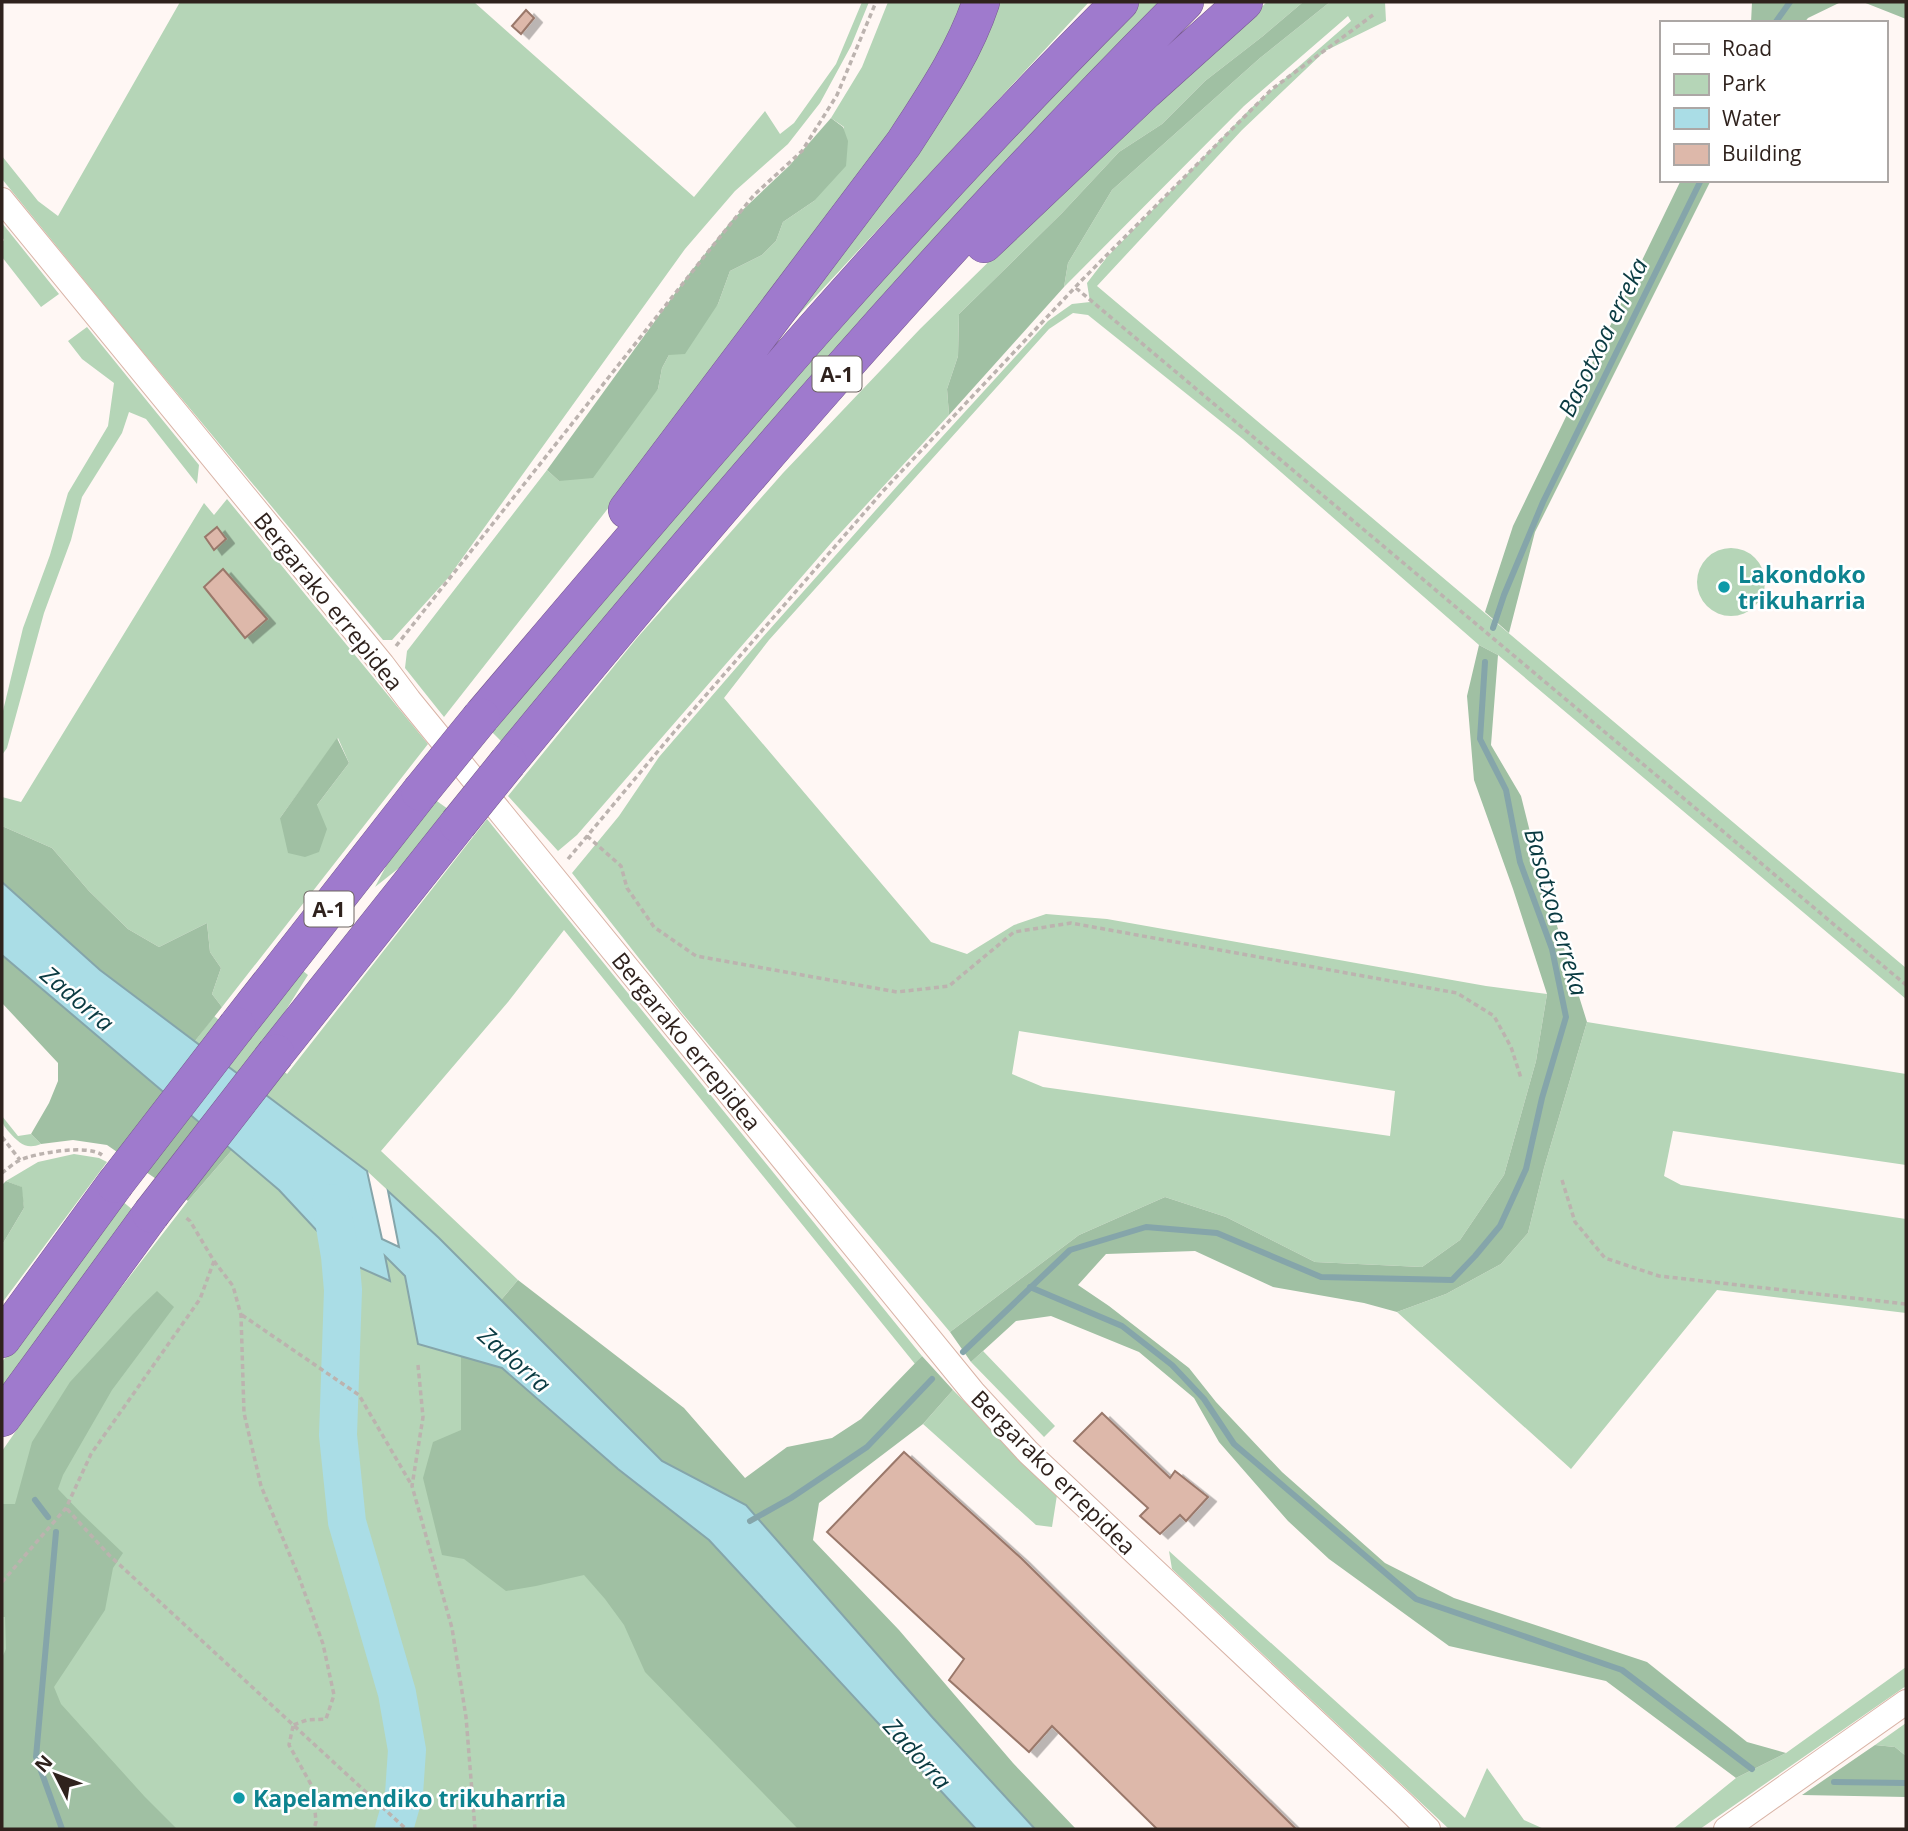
<svg xmlns="http://www.w3.org/2000/svg" width="1908" height="1831" font-family="'Open Sans',sans-serif">
<style>
.green{fill:#b5d5b7;fill-rule:evenodd}
.forest{fill:#a0c0a3}
.water{fill:#aadde6;stroke:#85a5aa;stroke-width:2}
.lines{fill:none;stroke-linecap:round;stroke-linejoin:round}
.stream{stroke:#85a5aa;stroke-width:6}
.river{stroke:#aadde6;stroke-width:38}
.building{fill:#ddb8aa;stroke:#9a786b;stroke-width:2;filter:url(#shadow)}
.tertiary-casing{stroke:#d9b4a7;stroke-width:26}
.motorway-casing{stroke:#785b8f;stroke-width:38}
.path{stroke:#bcb3af;stroke-width:3.5;stroke-dasharray:5 3.5;stroke-linecap:butt}
.tertiary{stroke:#fff;stroke-width:24}
.motorway{stroke:#9f7acd;stroke-width:37}
.motorway-bridge-casing{stroke:#785b8f;stroke-width:38;stroke-linecap:butt}
.motorway-bridge{stroke:#9f7acd;stroke-width:37}
.culture-dot{fill:#0f9aa8;stroke:#fff;stroke-width:2.5}
.labels{text-anchor:middle;dominant-baseline:central;stroke-width:5;stroke-linejoin:round;paint-order:stroke}
.shield{fill:#fff;stroke:#6d6461;stroke-width:2}
.shield-label{font-size:21px;font-weight:bold;fill:#2f221d}
.culture-label{font-size:23px;font-weight:bold;fill:#0d838f;stroke:#fff;text-anchor:start}
.street-label{font-size:23px;fill:#2f221d;stroke:#fff}
.water-label{font-size:24px;font-style:italic;fill:#0a3b42;stroke:#fff}
</style>
<defs>
<filter id="shadow"><feDropShadow dx="8" dy="4.5" stdDeviation="0" flood-color="#0004"/></filter>
</defs>
<rect width="100%" height="100%" fill="#fff7f4"/>
<path class="green" d="M180,2h294l220,195 71,-86 15,23 14,-11 42,-59 26,-62h7l-18,44 -31,57 -32,41 -53,47 -50,58 -237,329 -56,62h-9l-251,-301 -130,-160v-23l36,45 20,15z
M888,2h79l-62,113 -288,382 -173,220 -39,-49 2,-17 140,-181 12,11 99,-92 4,-21 7,-13 49,-51 12,-33 32,-16 14,-14 7,-19 31,-21 30,-74 -13,-9 31,-51z
M993,2h96l-337,363z
M1140,2h23l-661,740 -11,-11 275,-329 310,-336z
M1267,2h36l-40,34 -58,45 -43,43 -43,28 -57,61 -103,101 -1,42 -11,33 2,26 -117,127 -255,293 -19,16 -50,-55 129,-158 146,-165 137,-144 186,-182z
M1330,2h55l1,19 -61,30 -83,79 -145,156 809,682v31l-408,-344 -19,-10 -236,-206 -155,-124 -15,-2 -24,16 -280,311 -45,58 207,244 36,12 47,-29 32,-11 61,5 379,67 61,8 -11,67 -32,114 -44,65 -38,27 -107,-5 -89,-45 -61,-20 -86,38 -129,97 -268,-319 -110,-140 47,-57 40,-59 103,-119 137,-154 149,-163 24,-17 18,-2 -3,-19 20,-26 143,-148 101,-88 -3,-5 -104,90 -180,181 4,-24 44,-73 148,-132zM1019,1031l376,60 -5,45 -347,-49 -31,-13z
M2,223l57,71 -18,13 -39,-50v-15l2,-2 -2,-3z
M87,327l112,138 -2,19 -51,-65 -17,-7 -7,21 -40,64 -11,43 -27,73 -37,135 -5,7v-40l21,-87 27,-73 18,-62 40,-67 6,-43 -32,-24 -14,-18z
M227,499l201,245 -206,263 -10,-13 9,-26 -11,-16 -3,-29 -48,24 -31,-18 -39,-38 -37,-43 -50,-22v-29l19,5 183,-299 10,12zM338,738l11,25 -32,42 -37,13z
M1697 582a34 34 0 1 1 68 0a34 34 0 1 1-68 0Z
M434,799l14,10 -44,55 -29,23 16,-30z
M487,819l435,537 -7,8 -351,-434 -56,72 -127,149 137,129 -17,20 -62,-62 -72,-67 -172,-130 19,-25 30,24 28,-37 31,-32 5,4 -34,54 -17,21 30,24z
M1587,1022l319,52v91l-233,-34 -9,45 17,9 225,34v94l-189,-23 -146,179 -174,-157 49,-18 55,-30 27,-31 16,-65z
M2,1116l16,20 13,-2 10,10c-15,6 -22,-1 -32,-12 -5,-6 -7,-8 -7,-16z
M232,1150l49,42 64,69 44,20 -5,-26 21,21 13,68 84,24 474,461h-974v-378l67,-96 119,-154z
M74,1154l25,4 8,4 -105,141v-58l22,-37 -3,-21 -15,-6 32,-19z
M122,1201l11,9 -131,177v-25z
M983,1351l72,75 -11,11 -73,-75z
M953,1390l104,105 -5,32 -16,-2 -113,-101z
M1169,1551l296,267 22,-50 37,52 20,9h-95l-277,-260z
M1906,1667v19l-206,143h-27l63,-51 50,-25z
M1906,1723v33l-11,-9 -20,-2z"/>
<path class="forest" d="M1303,2h27l-70,56 -148,132 -44,73 -4,24 -115,128 -2,-26 11,-33 1,-42 103,-101 57,-61 43,-28 43,-43 58,-45z
M1752,2h89l-33,16 -4,5h-53z
M1863,2h43v17z
M831,118l12,9 5,14 -2,25 -32,35 -31,21 -7,19 -14,14 -32,16 -12,33 -33,50 -16,1 -7,13 -4,21 -65,89 -34,3 -12,-11 142,-196 43,-54 57,-54z
M1681,180h30l-176,352 -26,101 -24,-21 28,-86z
M1479,645l19,10 -7,90 30,51 18,72 48,154 -43,146 -16,65 -27,31 -55,30 -49,18 -33,-9 -91,-16 -78,-36 -89,3 -28,31 31,21 80,62 27,34 66,70 103,91 69,35 193,64 100,80 39,11 -50,25 -130,-97 -157,-35 -120,-87 -41,-38 -69,-79 -25,-44 -55,-46 -88,-36 -35,5 -45,41 -21,-30 129,-97 86,-38 61,20 89,45 107,5 38,-27 44,-65 32,-114 11,-67 -34,-105 -39,-109 -7,-84z
M337,738l12,25 -32,42 10,24 -8,23 -14,5 -17,-4 -8,-35z
M2,826l50,22 37,43 39,38 31,18 48,-24 3,29 11,16 -9,26 10,13 -27,34 -95,-71 -98,-88z
M2,955l230,195 -44,51 -81,-56 -34,-5 -32,4 -10,-10 18,-31 9,-22v-18l-56,-60z
M6,1181l16,6 2,21 -22,37v-60z
M518,1280l166,128 61,70 42,-31 45,-9 29,-19 61,-63 31,34 -30,34 -104,79 -6,37 86,90 114,133 63,66h-41l-102,-111 -187,-213 -84,-44 -161,-161z
M157,1291l17,16 -62,83 -49,85 -5,14 24,25 41,39 -10,15 -8,42 -51,77 7,17 84,93 32,32h-175v-171l4,-9 -1,-32h-3v-113h13l17,-62 38,-60 63,-68z
M461,1355l41,13 116,101 91,71 267,289h-178l-153,-157 -21,-47 -19,-26 -21,-24 -48,11 -30,5 -42,-32 -22,-4 -19,-77 10,-36 28,-12z
M1875,1745l20,2 11,9v41l-104,-2z"/>
<path class="water" d="M2,882l98,88 267,201 15,68 17,8 -11,-56 51,47 223,223 84,44 187,213 102,111h-59l-267,-289 -91,-71 -116,-101 -84,-24 -13,-68 -20,-20 5,25 -45,-20 -66,-71 -277,-235z"/>
<g class="lines">
<path class="stream" d="M1775,23l15,-21
M1493,628l11,-33 39,-93 158,-322
M1030,1287l92,39 50,39 32,34 30,45 182,155 206,71 130,99
M963,1352l107,-102 76,-23 71,6 104,44 131,3 23,-24 25,-30 26,-57 16,-71 24,-81 -14,-68 -32,-87 -14,-72 -26,-51 5,-77
M35,1500l13,17
M750,1521l41,-23 76,-51 65,-68
M56,1532l-20,225 26,72
M1834,1782l72,1"/>
<path class="river" d="M331,1203l9,53 3,34 -5,145 9,87 50,171 10,57 -3,44 -10,35"/>
</g>
<path class="building" d="M526,10l8,8 -13,16 -9,-8z
M217,527l9,12 -12,11 -9,-13z
M223,569l44,50 -22,19 -41,-51z
M1102,1413l68,65 5,-7 33,26 -22,24 -6,-6 -20,19 -20,-18 8,-8 -74,-67z
M904,1452l117,106 275,271h-139l-105,-103 -23,26 -80,-72 15,-21 -137,-127z"/>
<g class="lines">
<g class="tertiary-casing">
<path id="tertiary" d="M2,200l380,464 27,36 564,692 55,60 376,353 24,24
M1726,1829l180,-127"/>
</g>
<g class="motorway-casing">
<path id="motorway" d="M984,244l161,-153 99,-89
M627,510l277,-367c29,-45 60,-90 77,-141
M481,717c207,-243 413,-489 639,-715
M508,762c216,-262 437,-520 677,-760
M237,1026l183,-234
M276,1053l182,-229
M2,1339l113,-155
M2,1418l149,-204"/>
</g>
<path class="path" d="M1076,288l830,697
M396,646l315,-398 43,-53 48,-44 35,-56 39,-93
M587,836l34,30 6,22 27,39 42,29 201,36 52,-6 65,-54 57,-9 386,70 37,23 17,31 10,31
M568,859l106,-127 210,-242 198,-210 190,-191 101,-74
M2,1137l18,23
M2,1173c5,-4 12,-10 18,-13 16,-7 68,-16 82,-5
M1562,1180l13,42 30,36 54,18 247,28
M214,1261l19,25 8,29 3,98 17,73 38,91 24,67 11,51 -8,24 -19,1 -14,5
M242,1315l117,80 52,89
M418,1365l5,52 -11,69 40,142 14,89 9,112
M67,1509l42,46 297,274
M2,1582l64,-74 25,-54 109,-155 14,-38 -24,-40 -6,-5
M293,1726l-4,19 24,43 3,34 -2,7"/>
<use href="#tertiary" class="tertiary"/>
<use href="#motorway" class="motorway"/>
<g class="motorway-bridge-casing">
<path id="motorway-bridge" d="M420,792l61,-75
M458,824l50,-62
M115,1184l122,-158
M151,1214l125,-161"/>
</g>
<use href="#motorway-bridge" class="motorway-bridge"/>
</g>
<g class="culture-dot">
<circle cx="1724" cy="587" r="7"/>
<circle cx="239" cy="1798" r="7"/>
</g>
<g class="labels">
<g class="shield">
<rect x="812.5" y="356.5" width="49" height="35" rx="5"/>
<rect x="304.5" y="891.5" width="49" height="35" rx="5"/>
</g>
<g class="shield-label">
<text x="837" y="374">A-1</text>
<text x="329" y="909">A-1</text>
</g>
<g class="culture-label">
<text x="1738" y="574">Lakondoko<tspan x="1738" dy="26">trikuharria</tspan></text>
<text x="253" y="1798">Kapelamendiko trikuharria</text>
</g>
<g class="street-label">
<text transform="translate(329 601) rotate(51)">Bergarako errepidea</text>
<text transform="translate(687 1041) rotate(51)">Bergarako errepidea</text>
<text transform="translate(1054 1472) rotate(45)">Bergarako errepidea</text>
</g>
<g class="water-label">
<text transform="translate(1602 337) rotate(-64)">Basotxoa erreka</text>
<text transform="translate(1557 912) rotate(74)">Basotxoa erreka</text>
<text transform="translate(78 998) rotate(40)">Zadorra</text>
<text transform="translate(515 1359) rotate(41)">Zadorra</text>
<text transform="translate(918 1753) rotate(48)">Zadorra</text>
</g>
</g>
<rect width="1908" height="1831" fill="none" stroke="#2f221d" stroke-width="7"/>
<rect x="1660" y="21" width="228" height="161" fill="#ffffff" stroke="#aca7a5" stroke-width="2"/>
<rect x="1674" y="44" width="35" height="10" fill="#ffffff" stroke="#aca7a5" stroke-width="2"/>
<text x="1722" y="56" font-size="21" fill="#2f221d">Road</text>
<rect x="1674" y="74" width="35" height="21" fill="#b5d5b7" stroke="#aca7a5" stroke-width="2"/>
<text x="1722" y="91" font-size="21" fill="#2f221d">Park</text>
<rect x="1674" y="108" width="35" height="21" fill="#aadde6" stroke="#aca7a5" stroke-width="2"/>
<text x="1722" y="126" font-size="21" fill="#2f221d">Water</text>
<rect x="1674" y="144" width="35" height="21" fill="#ddb8aa" stroke="#aca7a5" stroke-width="2"/>
<text x="1722" y="161" font-size="21" fill="#2f221d">Building</text>
<g transform="translate(56 1775) rotate(312)" stroke="#ffffff" stroke-width="5" paint-order="stroke">
<path d="M0-5L12 26L0 18L-12 26Z" fill="#2f221d"/>
<text y="-10" font-size="19" font-weight="bold" text-anchor="middle" fill="#2f221d">N</text>
</g>
</svg>
